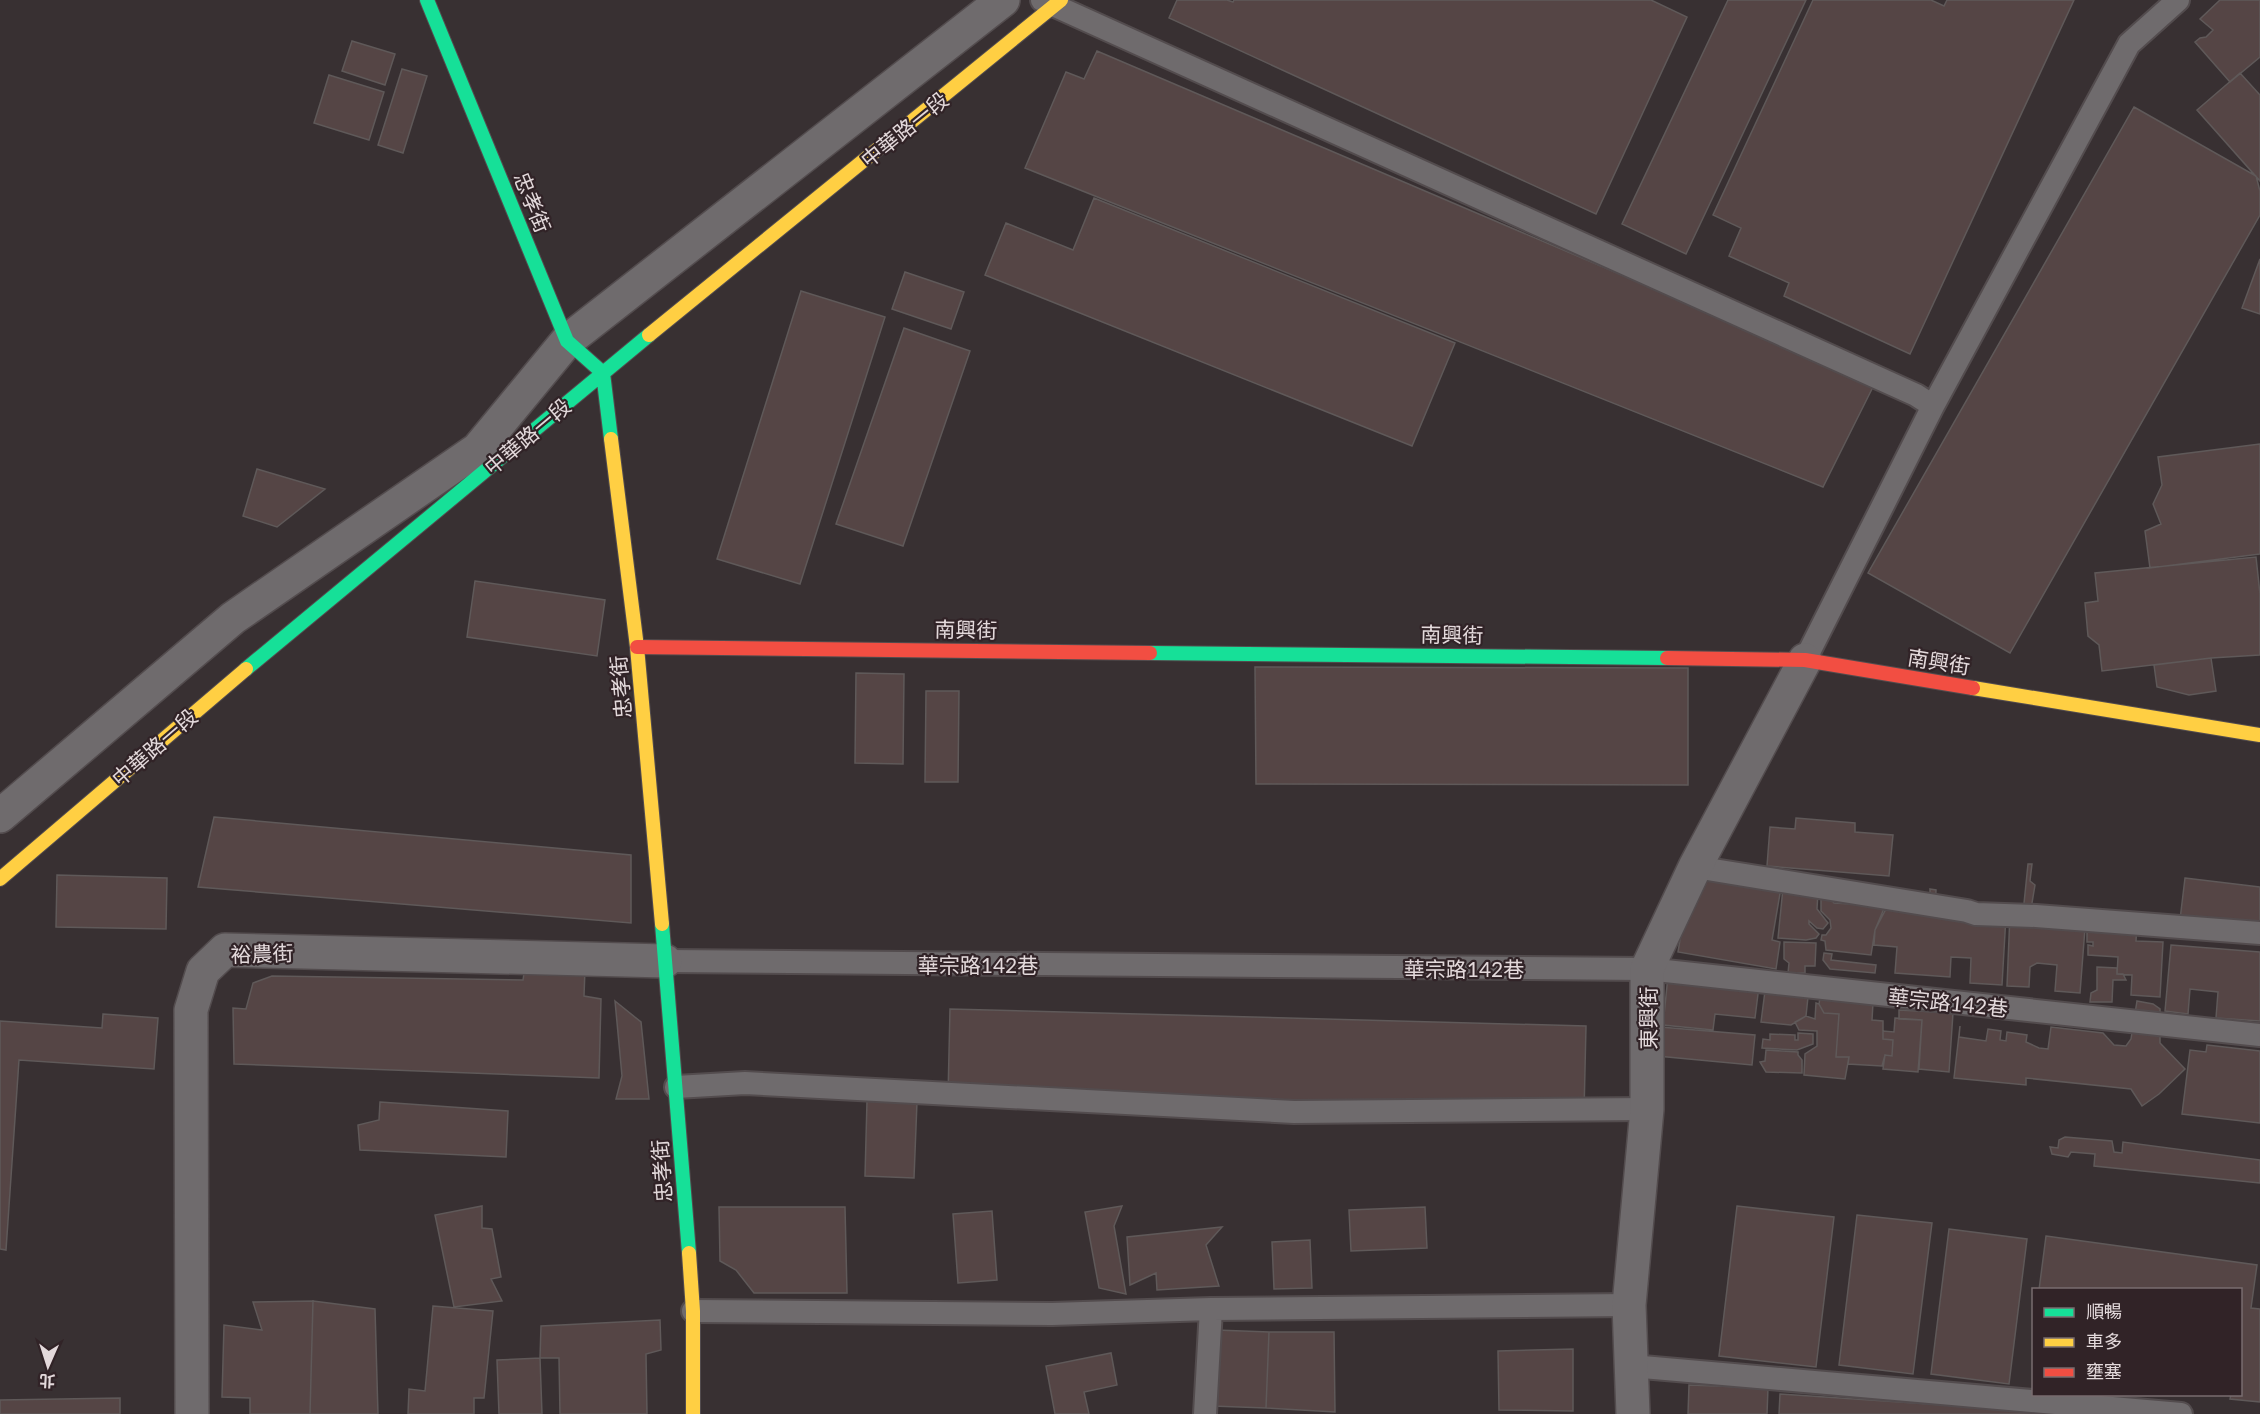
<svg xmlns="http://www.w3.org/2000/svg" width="2260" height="1414" font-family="Lato,'Noto Sans TC',sans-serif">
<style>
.building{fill:#554545;stroke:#5f5959;stroke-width:1.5}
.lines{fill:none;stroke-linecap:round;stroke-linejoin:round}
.lane-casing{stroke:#534c4e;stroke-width:26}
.street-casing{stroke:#534c4e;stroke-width:36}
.fast-casing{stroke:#534c4e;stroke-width:16}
.slow-casing{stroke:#534c4e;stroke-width:16}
.jam-casing{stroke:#534c4e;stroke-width:16}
.lane{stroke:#6f6b6d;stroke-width:22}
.street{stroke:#6f6b6d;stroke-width:33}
.fast{stroke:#16e098;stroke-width:14}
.slow{stroke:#ffcf43;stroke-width:14}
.jam{stroke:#f24e42;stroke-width:14}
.labels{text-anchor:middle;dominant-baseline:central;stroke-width:4.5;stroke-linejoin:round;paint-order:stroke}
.street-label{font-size:21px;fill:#e3d9db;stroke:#312327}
</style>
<rect width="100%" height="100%" fill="#383032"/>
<path class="building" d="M1177,0h50l6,2 1,-2h417l36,17 -91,197 -427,-196z
M1728,0h78l-120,254 -64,-30z
M1813,0h118l13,6 3,-6h127l-164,354 -126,-58 5,-13 -60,-27 12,-28 -28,-13z
M2220,0h40v57l-30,25 -35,-40 5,-4 6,-1 7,-7 -13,-11z
M352,41l43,13 -10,31 -43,-14z
M1097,51l778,332 -52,104 -798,-319 41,-96 18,7z
M402,69l25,7 -24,77 -25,-8z
M2240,73l20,22v86l-63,-71z
M329,75l55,17 -15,48 -55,-17z
M2134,107l122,69 4,15v24l-250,438 -142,-80z
M1094,198l361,145 -43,103 -427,-171 21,-52 67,27z
M2260,259v55l-18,-6z
M905,272l59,20 -13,37 -59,-20z
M801,291l84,26 -85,267 -83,-25z
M904,328l66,23 -67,195 -67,-22z
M2260,444v110l-110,14 -5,-37 16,-7 -8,-20 9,-19 -4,-28z
M257,469l68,20 -48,38 -34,-11z
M2256,557l4,37v61l-49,3 -109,13 -3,-26 -11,-9 -3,-33 13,-2 -3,-28z
M475,581l130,19 -8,56 -130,-19z
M2211,658l5,33 -27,4 -32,-8 -3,-22z
M1255,667l433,1v117l-432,-1z
M856,673l48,1 -1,90 -48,-1z
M926,691h33l-1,91h-33z
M214,817l417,38v68l-433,-36z
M1796,818l59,5v9l38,3 -4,41 -122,-10 3,-39 25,2z
M2028,864h4l-2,17 5,4 -4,24 54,19 -5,65 -25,-2 2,-26 -20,-2 -7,4 -1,20 -22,-1 3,-72 12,9z
M1692,868l90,14 -10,58 8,2 -4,27 -98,-17z
M57,875l110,3 -1,51 -110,-2z
M2185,878l75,9v51l-81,-10z
M1783,888l35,4 -1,17 11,14 -5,6 -6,-1 -8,-7v3l10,10 -3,4 -10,2 -28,-2z
M1930,889l6,1 -1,23 40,-11 1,12 30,2 -4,69 -32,-2 1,-25 -20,-1 -1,20 -55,-4 2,-26 -23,-2 1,-15 11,-21 44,-9z
M1821,897h8l5,6 51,3 -10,24 -4,25 -45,-5 -1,-9 -4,-1 1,-5h4l5,-7 -1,-8 -9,-9z
M2137,923l-1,18 27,1 -3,55 -29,-2 1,-20 -15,-1 1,-17 -30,-2v-10l5,1v-4h-6v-13z
M1784,942l32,1 -1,23h-10v7h-17l1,-10 -5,-4z
M2171,945l89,7v69l-44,-3 2,-26 -28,-3 -2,25 -23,-3z
M1824,953l8,1 -1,6 45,5 -1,8 -45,-4 -7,-9z
M525,967l60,2 -1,27 17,3 -2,79 -365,-14 -1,-56 13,1 7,-26 19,-7 251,4z
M2097,967l20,1v6h6l3,6h-13l-1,22h-22l1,-9 6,-3z
M1668,976l91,10 -4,32 -40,-4 -2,16 -50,-5z
M1765,991l43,6 -2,19 -15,9 -30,-3z
M1820,998l53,5 -1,17 11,1v18l10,1 -1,16 -7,-1 -3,11 -34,-2 1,-7h-13l3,-43 -15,-1 -5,-9z
M615,1001l26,21 8,77h-33l6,-23z
M2137,1001l16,3 7,5v34l25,26 -26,25 -17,12 -11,-17 -105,-11v7l-72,-7 6,-52 -1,11 27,4 2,-12 13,2 -1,9 6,1 1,-9 20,3 -1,7 13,6 9,1 3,-22 52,6 11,12 12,1 5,-7z
M1816,1003l3,1 5,9 15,1 -3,43h13l-4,22 -41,-4 1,-21 12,-8v-15l-18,-1 -4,-8 11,-6 9,3z
M950,1009l636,17 -2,87 -636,-17z
M1899,1010l54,3 -4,59 -30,-3 3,-49 -23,-1z
M103,1014l55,4 -4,51 -135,-9 -13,190 -6,-1v-228l102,7z
M1895,1018l27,2 -4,52 -35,-3 2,-14 7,1 1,-16 -10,-1v-8l11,1z
M1660,1027l95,8 -3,30 -95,-9z
M1798,1033l15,1v10l-16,6 -35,-2 1,-9 7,1v-6l25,1v5h3z
M2207,1045l53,6v72l-78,-9 8,-64 16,2z
M1766,1050l32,2v3l4,5v13l-36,-1 -6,-10 5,-1z
M867,1101l50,1 -3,76 -49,-2z
M380,1102l128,9 -2,46 -146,-7 -2,-25 21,-5z
M2065,1137l47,4 2,11 8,1 1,-11 137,18v23l-166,-17 1,-12 -24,-2 -3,5 -16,-3 -2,-7 8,1 1,-8z
M482,1206v22l10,1 9,48 -10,2 11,22 -48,6 -19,-92z
M1122,1206l-8,20 12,68 -27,-6 -14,-76z
M1737,1206l97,11 -18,150 -97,-11z
M719,1207h126l2,86h-93l-18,-23 -16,-9z
M1425,1207l2,41 -76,3 -2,-41z
M992,1211l5,69 -39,3 -5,-69z
M1857,1215l75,8 -19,151 -74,-9z
M1222,1227l-16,18 13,41 -62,4 -1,-17 -26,12 -3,-48z
M1949,1229l78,10 -18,145 -78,-10z
M2046,1236l211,29 -6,43 9,1v93l-30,-3 1,-5h9v-104h-201z
M1310,1240l2,48 -38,1 -2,-47z
M313,1301l-3,113h-60v-16l-28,-1 2,-72 38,5 -9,-28z
M313,1301l62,8 3,105h-68z
M433,1306l60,5 -9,87h-10v16h-66l1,-25 16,2z
M660,1320l1,30 -15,4 1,60h-87l-1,-56h-19l1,-32z
M1216,1330l53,2 -3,76 -54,-2z
M1269,1332h65l1,80 -69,-4z
M1573,1349v62l-74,-1 -1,-59z
M1111,1353l6,32 -33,7 5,22h-34l-9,-48z
M540,1358l2,56h-43l-2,-54z
M1689,1385l79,3 -1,26h-79z
M1780,1394l297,20h-298z
M120,1398v16h-120v-14z"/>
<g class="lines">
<g class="lane-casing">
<path id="lane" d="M1042,0l874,395 17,11
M1805,660l128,-254 196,-362 49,-44
M1695,867l272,44 9,3 60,2 224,17
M665,961l982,8 613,66
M676,1087l69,-4 549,29 353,-3
M693,1311l359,3 159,-5 418,-4
M1631,1366l550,48
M1205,1414l6,-105"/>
</g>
<g class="street-casing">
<path id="street" d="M0,816l233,-198 245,-169 89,-108 436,-341
M192,1414l-1,-404 12,-39 22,-21 440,11
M1633,1414l-4,-109 18,-196v-140l48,-102 110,-207"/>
</g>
<g class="fast-casing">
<path id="fast" d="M427,0l140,341 36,32 8,66
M1150,653l517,5
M246,669l403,-334
M662,924l27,329"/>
</g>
<g class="slow-casing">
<path id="slow" d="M649,335l412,-335
M611,439l26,208 25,277
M1973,688l287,47
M0,879l246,-210
M689,1253l4,58v103"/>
</g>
<g class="jam-casing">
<path id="jam" d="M637,647l513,6
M1667,658l138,2 168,28"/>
</g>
<use href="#lane" class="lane"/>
<use href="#street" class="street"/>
<use href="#fast" class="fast"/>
<use href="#slow" class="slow"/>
<use href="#jam" class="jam"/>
</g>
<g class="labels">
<g class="street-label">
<text transform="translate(904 129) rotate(-39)">中華路一段</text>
<text transform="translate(533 202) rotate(68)">忠孝街</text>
<text transform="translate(527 436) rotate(-40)">中華路一段</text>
<text transform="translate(966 629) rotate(1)">南興街</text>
<text transform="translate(1452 634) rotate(1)">南興街</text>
<text transform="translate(1939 661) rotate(9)">南興街</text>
<text transform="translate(620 687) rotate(-95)">忠孝街</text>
<text transform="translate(154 747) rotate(-41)">中華路一段</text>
<text transform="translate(262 953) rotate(-2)">裕農街</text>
<text x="978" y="964">華宗路142巷</text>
<text x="1464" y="968">華宗路142巷</text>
<text transform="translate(1948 1002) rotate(6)">華宗路142巷</text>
<text transform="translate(1647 1018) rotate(-90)">東興街</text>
<text transform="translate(661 1171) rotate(-94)">忠孝街</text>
</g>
</g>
<rect x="2032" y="1288" width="210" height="108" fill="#312327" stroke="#786c6f" stroke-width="1.5"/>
<rect x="2044" y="1308" width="30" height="9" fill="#16e098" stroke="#786c6f" stroke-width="1.5"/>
<text x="2086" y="1318" font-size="18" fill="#e3d9db">順暢</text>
<rect x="2044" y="1338" width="30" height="9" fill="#ffcf43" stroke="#786c6f" stroke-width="1.5"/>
<text x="2086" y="1348" font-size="18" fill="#e3d9db">車多</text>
<rect x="2044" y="1368" width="30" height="9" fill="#f24e42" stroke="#786c6f" stroke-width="1.5"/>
<text x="2086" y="1378" font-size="18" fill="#e3d9db">壅塞</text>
<g transform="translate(48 1366) rotate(183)" stroke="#312327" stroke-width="4.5" paint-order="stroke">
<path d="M0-4.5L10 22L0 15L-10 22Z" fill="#e3d9db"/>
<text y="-9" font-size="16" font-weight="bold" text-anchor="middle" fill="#e3d9db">北</text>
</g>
</svg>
